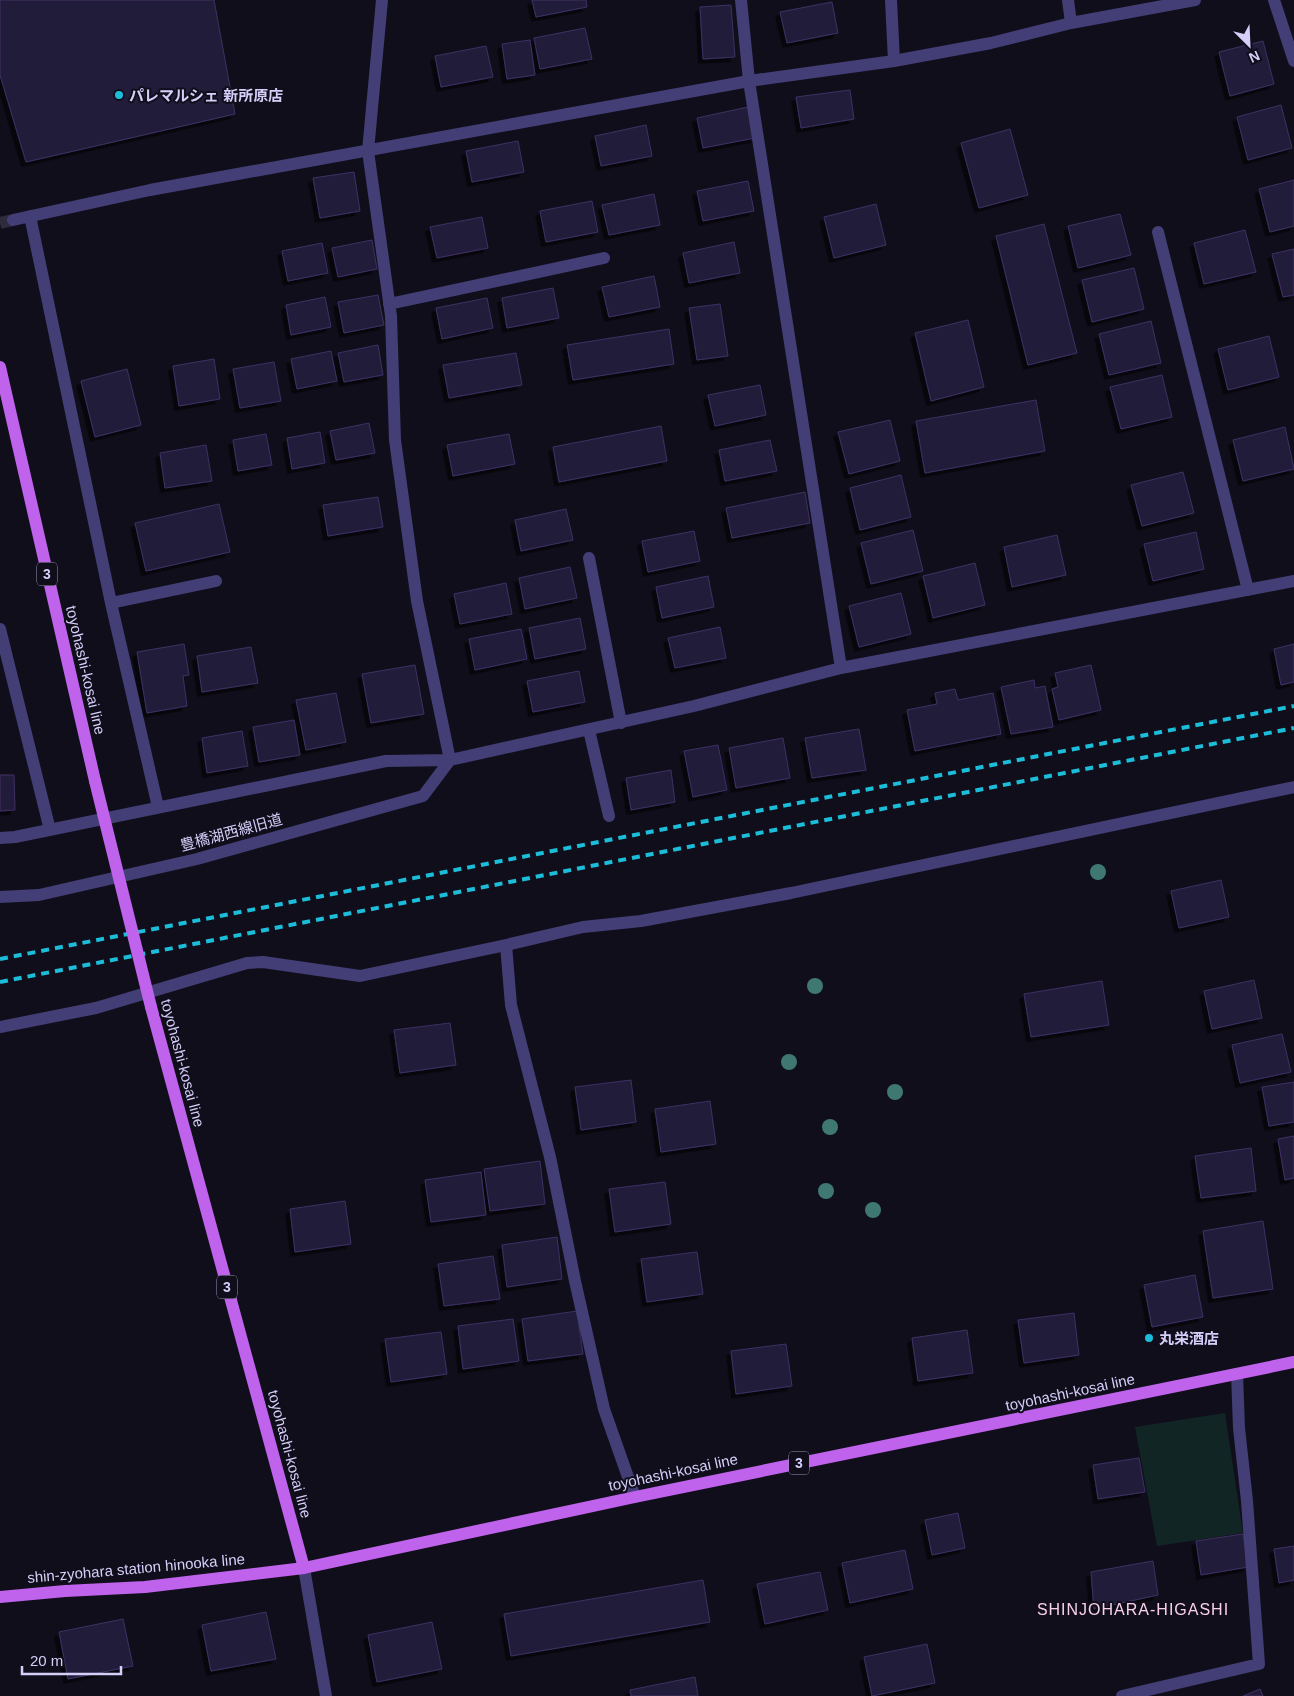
<svg xmlns="http://www.w3.org/2000/svg" width="1294" height="1696" font-family="Helvetica,'Noto Sans JP',sans-serif">
<style>
.green{fill:#122525}
.building{fill:#241c3a;stroke:#3d3164;filter:url(#shadow)}
.lines{fill:none;stroke-linecap:round;stroke-linejoin:round}
.minor-tunnel{stroke:#2e2b3d;stroke-width:12;stroke-dasharray:12 6;stroke-linecap:butt}
.minor{stroke:#433e75;stroke-width:12}
.major{stroke:#bf63ec;stroke-width:12}
.rail{stroke:#1bbdd9;stroke-width:4;stroke-dasharray:8 6;stroke-linecap:butt}
.major-bridge{stroke:#bf63ec;stroke-width:12}
.tree{fill:#3f7872}
.poi-dot{fill:#1bbdd9;stroke:#110e1c;stroke-width:2}
.labels{text-anchor:middle;dominant-baseline:central;stroke-width:4;stroke-linejoin:round;paint-order:stroke}
.shield{fill:#110e1c;stroke:#9a94b7;stroke-width:1}
.shield-label{font-size:14px;font-weight:bold;fill:#d5cef9}
.poi-label{font-size:15px;font-weight:bold;fill:#d5cef9;stroke:#110e1c;text-anchor:start}
.street-label{font-size:15px;fill:#d5cef9;stroke:#110e1c}
.neighbourhood-label{font-size:16px;letter-spacing:1px;fill:#f9d0e8;stroke:#110e1c}
</style>
<defs>
<filter id="shadow"><feDropShadow dx="-4.5" dy="4.5" stdDeviation="0" flood-color="#0009"/></filter>
</defs>
<rect width="100%" height="100%" fill="#110e1c"/>
<path class="green" d="M1225,1413l18,120 -86,13 -22,-119z"/>
<path class="building" d="M0,0h214l21,114 -209,48 -26,-87z
M532,0h54l1,7 -51,10z
M832,2l6,31 -51,10 -7,-31z
M731,5l4,52 -32,2 -3,-52z
M585,28l7,31 -52,10 -6,-31z
M530,40l5,35 -28,4 -5,-35z
M1263,41l11,43 -44,12 -11,-44z
M486,46l7,31 -52,10 -6,-31z
M850,90l4,29 -53,9 -5,-31z
M1281,105l11,43 -44,12 -11,-43z
M748,107l7,31 -52,10 -6,-30z
M646,125l6,31 -51,10 -6,-30z
M1010,129l18,66 -49,13 -18,-65z
M518,141l6,31 -52,10 -6,-31z
M354,172l6,39 -40,7 -7,-40z
M1294,180v46l-24,6 -11,-43z
M748,181l6,30 -51,10 -6,-30z
M654,194l6,31 -51,10 -7,-30z
M592,201l6,31 -52,10 -6,-31z
M876,204l10,41 -52,13 -10,-41z
M1120,214l11,41 -53,13 -10,-42z
M482,217l6,31 -51,10 -7,-31z
M1044,224l33,129 -49,12 -32,-129z
M1245,230l11,42 -52,12 -10,-41z
M372,240l5,29 -39,8 -6,-29z
M734,242l6,31 -51,10 -6,-30z
M322,243l6,30 -40,8 -6,-30z
M1294,249v46l-11,2 -11,-43z
M1134,268l10,41 -52,13 -10,-42z
M654,276l6,31 -51,10 -7,-30z
M553,288l6,30 -52,10 -5,-30z
M378,295l6,30 -40,8 -6,-31z
M325,297l6,30 -40,8 -5,-30z
M487,298l6,30 -51,11 -6,-31z
M720,304l8,52 -31,4 -8,-52z
M968,320l16,67 -53,14 -16,-68z
M1151,321l10,42 -52,12 -10,-41z
M669,329l5,35 -101,16 -6,-35z
M1269,336l10,41 -51,13 -10,-41z
M378,345l5,30 -39,7 -6,-29z
M331,351l6,30 -40,8 -6,-30z
M516,353l6,32 -73,13 -6,-33z
M214,359l6,40 -41,7 -6,-40z
M274,362l7,39 -41,7 -7,-39z
M127,369l14,56 -46,12 -14,-56z
M1162,375l10,42 -51,12 -11,-42z
M760,385l6,30 -51,11 -7,-31z
M1036,400l9,51 -120,22 -9,-52z
M890,420l10,41 -51,13 -11,-42z
M369,423l6,30 -39,7 -6,-29z
M661,426l6,35 -108,21 -6,-35z
M1285,427l9,42 -51,12 -10,-41z
M320,432l5,31 -33,6 -5,-31z
M266,434l6,31 -34,6 -5,-31z
M509,434l6,30 -62,12 -6,-31z
M770,440l7,31 -52,10 -6,-31z
M206,445l6,36 -47,7 -5,-35z
M1183,472l11,41 -52,13 -11,-41z
M901,475l10,42 -51,13 -10,-42z
M805,492l5,31 -78,15 -6,-30z
M378,497l5,30 -55,9 -5,-31z
M219,504l11,48 -84,19 -11,-48z
M566,509l7,31 -52,11 -6,-31z
M913,530l10,41 -52,13 -10,-41z
M694,531l6,30 -52,11 -6,-31z
M1196,532l8,37 -51,12 -9,-37z
M1057,535l9,40 -54,12 -8,-40z
M975,563l10,42 -52,13 -10,-42z
M570,567l7,31 -52,11 -6,-31z
M708,576l6,31 -52,11 -6,-31z
M506,583l6,31 -52,10 -6,-30z
M901,593l10,41 -52,13 -10,-41z
M580,618l6,31 -51,10 -6,-31z
M720,627l6,31 -51,10 -7,-30z
M521,629l6,30 -52,11 -6,-31z
M184,644l5,31 -6,1 4,30 -40,7 -10,-61z
M1294,644v38l-13,3 -7,-36z
M251,647l7,36 -56,9 -5,-36z
M415,665l9,49 -53,9 -9,-49z
M1091,665l10,45 -42,10 -7,-31 6,-2 -3,-14z
M579,671l6,31 -52,10 -6,-31z
M1034,680l1,8 10,-2 8,41 -42,7 -10,-47z
M955,689l3,11 35,-7 8,41 -86,17 -8,-41 30,-6 -2,-11z
M336,693l10,49 -40,8 -10,-50z
M294,720l6,35 -41,7 -6,-35z
M859,729l7,41 -54,8 -7,-40z
M242,731l6,35 -41,7 -5,-35z
M783,738l7,40 -54,10 -7,-40z
M718,745l9,45 -34,7 -9,-46z
M671,770l4,32 -44,8 -5,-32z
M0,775h14l1,35 -15,1z
M1221,880l8,37 -50,11 -8,-37z
M1254,980l8,38 -50,11 -8,-38z
M1102,981l7,44 -78,12 -7,-43z
M450,1023l6,42 -56,8 -6,-43z
M1282,1034l9,38 -51,11 -8,-38z
M631,1080l5,42 -55,8 -6,-43z
M1294,1082v40l-25,4 -7,-39z
M710,1101l6,43 -55,8 -6,-43z
M1294,1136v42l-9,2 -7,-41z
M1251,1148l5,43 -55,7 -6,-42z
M540,1161l5,43 -55,7 -6,-42z
M481,1172l5,43 -55,7 -6,-42z
M665,1182l6,42 -56,8 -6,-43z
M345,1201l6,43 -56,8 -5,-43z
M1263,1221l10,68 -60,9 -10,-67z
M557,1237l5,42 -55,8 -5,-42z
M697,1252l6,42 -56,8 -6,-43z
M493,1256l7,43 -56,7 -6,-42z
M1195,1275l8,42 -51,10 -8,-42z
M577,1311l6,43 -55,7 -6,-42z
M1074,1313l5,42 -55,8 -6,-43z
M513,1319l6,42 -56,8 -5,-43z
M967,1330l6,43 -55,8 -6,-43z
M441,1332l6,42 -56,8 -6,-43z
M786,1344l6,42 -56,8 -5,-43z
M1139,1458l6,34 -47,7 -5,-34z
M958,1513l7,35 -33,7 -7,-35z
M1243,1534l5,33 -47,8 -5,-34z
M1294,1546v34l-15,3 -5,-34z
M905,1550l8,39 -63,14 -8,-40z
M1153,1561l5,34 -64,14 -3,-37z
M820,1572l8,38 -63,14 -8,-40z
M703,1580l7,42 -199,34 -7,-42z
M266,1612l10,47 -65,12 -9,-46z
M123,1619l10,47 -65,13 -9,-47z
M432,1622l10,47 -65,13 -9,-47z
M927,1644l8,39 -63,13 -8,-39z
M695,1677l3,19h-67l-1,-6z
M1260,1689l3,7h-20z"/>
<g class="lines">
<path class="minor-tunnel" d="M0,223l13,-3"/>
<path class="minor" d="M382,0l-14,151 23,165 4,124 22,161 33,159
M741,0l8,81 92,587
M891,0l3,61
M1068,0l3,23
M1274,0l20,61
M30,216l81,387 47,204
M13,220l137,-30 599,-109 145,-20 97,-18 80,-20 124,-23
M1158,232l90,358
M389,304l215,-46
M589,558l32,165
M111,603l105,-22
M0,629l50,201
M589,730l20,86
M0,838l15,-1 371,-76 64,-1 244,-54 147,-38 453,-87
M0,897l39,-2 158,-36 226,-63 27,-36
M0,1027l96,-19 151,-45 16,-1 97,14 146,-31
M635,1497l-31,-88 -29,-128 -25,-124 -39,-152 -5,-60 77,-18 58,-6 150,-28 503,-106
M304,1568l22,128
M1122,1696l137,-32 -12,-163 -8,-73 -2,-54"/>
<path class="major" d="M0,367l95,414
M151,1007l153,561
M0,1597l65,-6 80,-4 159,-19 331,-71 659,-135"/>
<path class="rail" d="M0,959l1294,-253
M0,982l1294,-254"/>
<path class="major-bridge" d="M95,781l56,226"/>
</g>
<g class="tree">
<circle cx="1098" cy="872" r="8"/>
<circle cx="815" cy="986" r="8"/>
<circle cx="789" cy="1062" r="8"/>
<circle cx="895" cy="1092" r="8"/>
<circle cx="830" cy="1127" r="8"/>
<circle cx="826" cy="1191" r="8"/>
<circle cx="873" cy="1210" r="8"/>
</g>
<g class="poi-dot">
<circle cx="119" cy="95" r="5"/>
<circle cx="1149" cy="1338" r="5"/>
</g>
<g class="labels">
<g class="shield">
<rect x="37" y="562.5" width="20" height="23" rx="4"/>
<rect x="217" y="1275.5" width="20" height="23" rx="4"/>
<rect x="789" y="1451.5" width="20" height="23" rx="4"/>
</g>
<g class="shield-label">
<text x="47" y="574">3</text>
<text x="227" y="1287">3</text>
<text x="799" y="1463">3</text>
</g>
<g class="poi-label">
<text x="129" y="95">パレマルシェ 新所原店</text>
<text x="1159" y="1338">丸栄酒店</text>
</g>
<g class="street-label">
<text transform="translate(86 670) rotate(77)">toyohashi-kosai line</text>
<text transform="translate(231 832) rotate(-15)">豊橋湖西線旧道</text>
<text transform="translate(183 1063) rotate(75)">toyohashi-kosai line</text>
<text transform="translate(1070 1392) rotate(-12)">toyohashi-kosai line</text>
<text transform="translate(290 1454) rotate(75)">toyohashi-kosai line</text>
<text transform="translate(673 1472) rotate(-12)">toyohashi-kosai line</text>
<text transform="translate(136 1568) rotate(-5)">shin-zyohara station hinooka line</text>
</g>
<g class="neighbourhood-label">
<text x="1133" y="1609">SHINJOHARA-HIGASHI</text>
</g>
</g>
<g transform="translate(1249 45) rotate(156)" stroke="#110e1c" stroke-width="4" paint-order="stroke">
<path d="M0-4L9 19L0 12L-9 19Z" fill="#d5cef9"/>
<text y="-8" font-size="14" font-weight="bold" text-anchor="middle" fill="#d5cef9">N</text>
</g>
<path d="M22 1666v8h99v-8" fill="none" stroke="#d5cef9" stroke-width="2.5"/>
<text x="30" y="1666" font-size="15" fill="#d5cef9" stroke="#110e1c" stroke-width="4" paint-order="stroke">20 m</text>
</svg>
